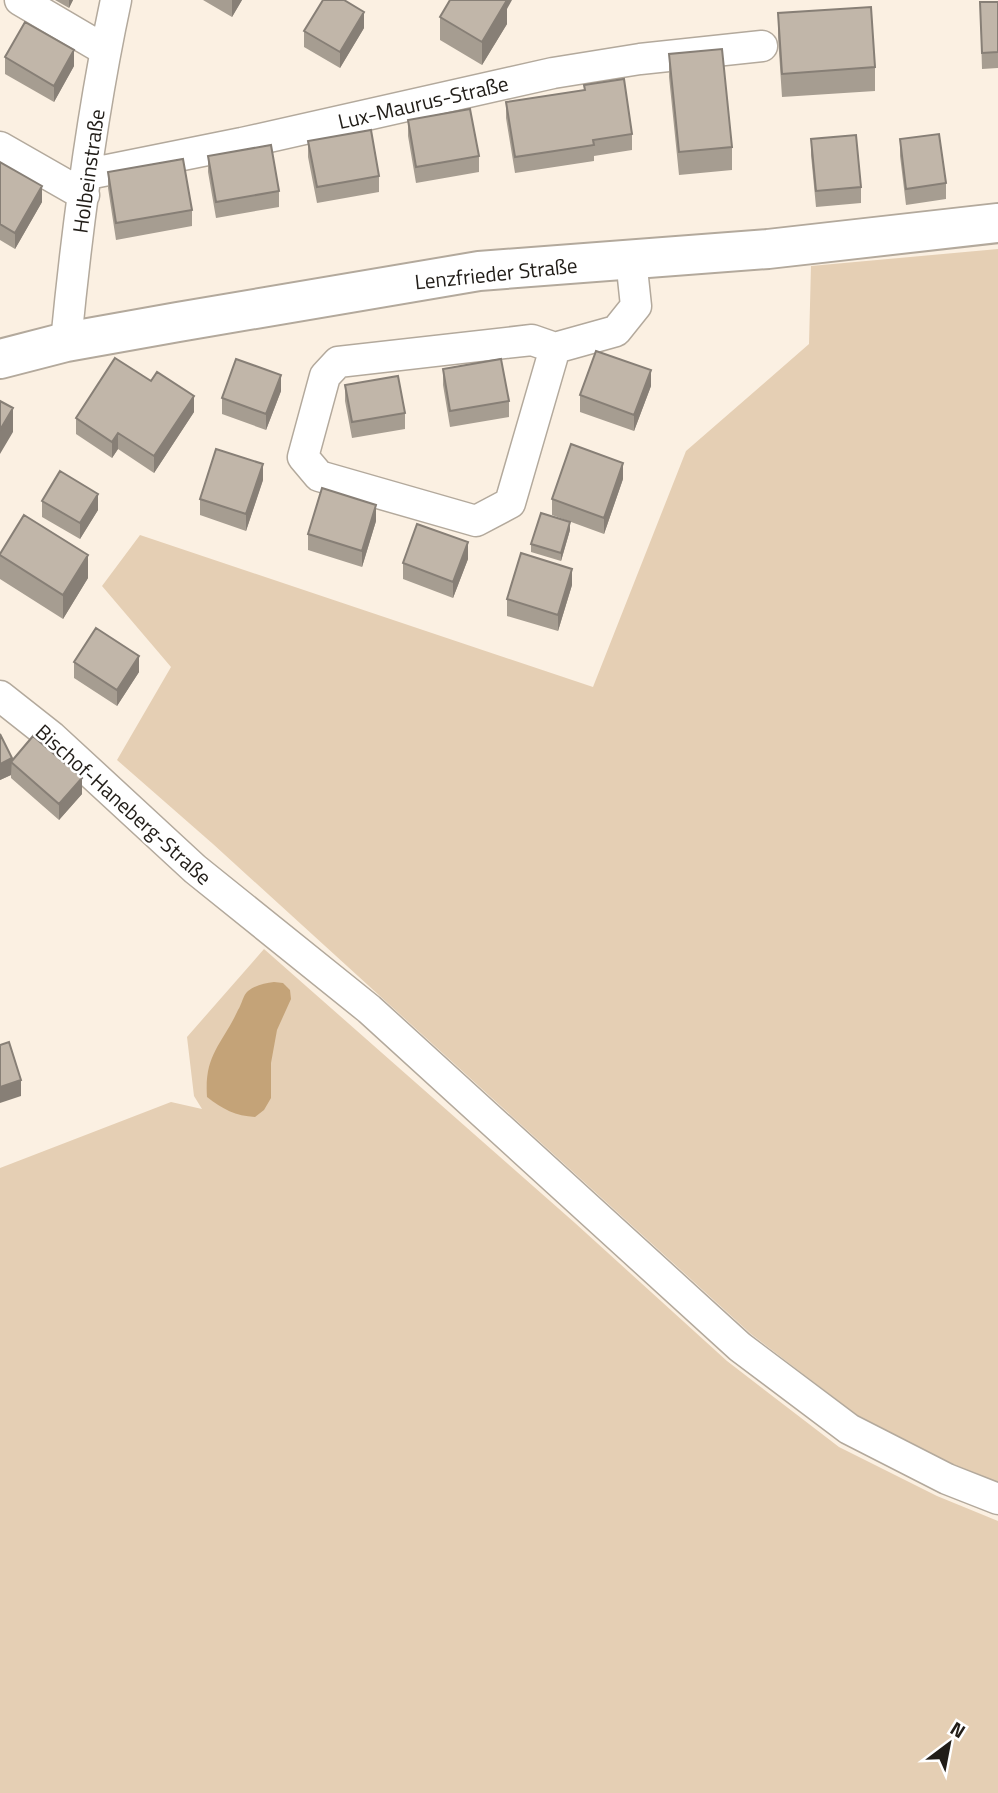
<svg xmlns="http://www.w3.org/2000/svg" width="998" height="1793" font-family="'Titillium Web',sans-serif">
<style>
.green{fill:#e5cfb4}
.water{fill:#c4a378}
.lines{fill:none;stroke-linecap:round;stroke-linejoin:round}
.street-casing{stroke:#b3a99c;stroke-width:33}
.secondary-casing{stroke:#b3a99c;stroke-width:42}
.street{stroke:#fff;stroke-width:30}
.secondary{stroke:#fff;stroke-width:38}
.wall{fill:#a69d91}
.shaded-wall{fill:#877f76}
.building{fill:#c1b6a9;stroke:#877f76;stroke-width:2}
.labels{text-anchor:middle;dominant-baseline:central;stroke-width:5;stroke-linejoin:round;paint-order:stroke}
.street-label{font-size:21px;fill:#211d18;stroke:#fff}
</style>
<rect width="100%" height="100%" fill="#fbf0e2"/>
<path class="green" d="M998,249v1233l-46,-18 -94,-48 -107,-82 -538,-490 -96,-84 54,-93 -69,-81 38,-51 453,152 93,-236 123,-107 2,-78z
M264,949l311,274 152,138 112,86 98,49 61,25v272h-998v-625l171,-66 31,7 -8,-13 -7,-59z"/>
<path class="water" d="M274,982l9,1 7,7 1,9 -14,31 -6,33v35l-7,12 -9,7c-19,-1 -33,-8 -48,-20 -3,-43 15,-52 31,-87 4,-6 5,-15 10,-19 8,-6 17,-8 26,-9z"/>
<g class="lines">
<g class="street-casing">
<path id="street" d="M20,0l85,50
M0,147l84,48
M88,174l154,-31 311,-70 87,-14 122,-13
M66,342c11,-114 26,-230 50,-342
M555,348l-23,-8 -194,22 -13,14 -22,81 16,19 157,45 34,-18 45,-155 61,-17 20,-25 -5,-47
M0,696l52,41 143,132 174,140 371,338 109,82 98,50 51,20"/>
</g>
<g class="secondary-casing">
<path id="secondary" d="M0,359l66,-17 112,-20 301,-51 289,-22 230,-26"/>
</g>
<use href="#street" class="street"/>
<use href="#secondary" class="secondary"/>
</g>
<path class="wall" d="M55,0h18l-4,8z
M203,0h39l-10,17z
M980,2h18v66l-16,1z
M507,9v15l-25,41 -42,-25v-23z
M778,13l97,54v24l-93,6 -4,-60z
M364,28l-24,40 -36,-21v-16z
M669,54l63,93v23l-53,5 -10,-98z
M5,57l69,9 -20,36 -49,-28z
M584,85l48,49v16l-38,6v5l-79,12 -9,-55v-16l78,-12z
M408,120l71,36v16l-63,11 -8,-47z
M811,139l50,48v16l-45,4 -5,-52z
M900,139l46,44v16l-40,6 -6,-49z
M308,141l71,35v16l-62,11 -9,-46z
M208,156l71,35v16l-63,11 -8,-46z
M0,162l42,40 -27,47 -15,-9z
M108,172l84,38v16l-76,14 -8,-52z
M443,369l66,32v16l-59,10 -7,-42z
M345,385l60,28v16l-53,9 -7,-37z
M651,386l-17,45 -54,-19v-17z
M281,391l-15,39 -44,-16v-16z
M194,412l-40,61 -36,-24 -6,9 -36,-24v-16z
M623,479l-19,55 -52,-19v-16z
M263,480l-17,51 -46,-16v-16z
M42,501l56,9 -18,29 -38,-22z
M376,521l-14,46 -54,-17v-16z
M570,530l-9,31 -30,-9v-8z
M0,554l88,24 -25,41 -63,-40z
M468,559l-15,39 -50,-19v-16z
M572,585l-14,46 -51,-15v-17z
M74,662l65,10 -22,34 -43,-28z
M0,734l12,27 70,33 -23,26 -48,-42v-3l-11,5z"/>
<path class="shaded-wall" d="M69,0h4l-4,8z
M232,0h10l-10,17z
M500,0h12l-5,9v15l-25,41v-23z
M364,12v16l-24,40v-16z
M74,50v16l-20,36v-16z
M42,186v16l-27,47v-16z
M651,370v16l-17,45v-16z
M281,375v16l-15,39v-16z
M194,396v16l-40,61v-17z
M13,408v24l-13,22v-24z
M118,433v16l-6,9v-16z
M623,463v16l-19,55v-16z
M263,464v16l-17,51v-17z
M98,494v16l-18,29v-16z
M376,505v16l-14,46v-16z
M570,522v8l-9,31v-8z
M468,542v17l-15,39v-16z
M88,555v23l-25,41v-24z
M572,569v16l-14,46v-16z
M139,656v16l-22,34v-16z
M12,758l-1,17 -11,5v-16z
M82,778v16l-23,26v-16z
M21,1080v16l-21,7v-16z"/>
<path class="building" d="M323,0h21l20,12 -24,40 -36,-21z
M450,0h57l-25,42 -42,-25z
M980,2h18v50l-16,1z
M871,7l4,60 -93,7 -4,-61z
M25,22l49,28 -20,36 -49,-29z
M722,49l10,98 -53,5 -10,-98z
M624,79l8,55 -39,6 1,5 -79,12 -9,-55 79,-12 -1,-5z
M470,109l9,47 -63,11 -8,-47z
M371,130l8,46 -62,11 -9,-46z
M939,134l7,49 -40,6 -6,-50z
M856,135l5,52 -45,4 -5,-52z
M271,145l8,46 -63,11 -8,-46z
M183,159l9,51 -76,13 -8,-51z
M0,162l42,24 -27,47 -15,-9z
M596,351l55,19 -17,45 -54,-20z
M115,358l36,23 6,-9 37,24 -40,60 -36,-23 -6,9 -36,-24z
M236,359l45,16 -15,39 -44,-16z
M501,359l8,42 -59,10 -7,-42z
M398,376l7,37 -53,9 -7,-37z
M0,401l13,7 -13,22z
M571,444l52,19 -19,55 -52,-19z
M216,449l47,15 -17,50 -46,-15z
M60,471l38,23 -18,29 -38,-22z
M322,488l54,17 -14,46 -54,-17z
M541,513l29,9 -9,31 -30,-9z
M24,515l64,40 -25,40 -63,-40v-1z
M417,524l51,18 -15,40 -50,-19z
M521,553l51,16 -14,46 -51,-16z
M96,628l43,28 -22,34 -43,-28z
M0,734l12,24 -12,6z
M33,736l49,42 -23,26 -48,-42z
M9,1042l12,38 -21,7v-42z"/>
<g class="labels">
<g class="street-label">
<text transform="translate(423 102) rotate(-13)">Lux-Maurus-Straße</text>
<text transform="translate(88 171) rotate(-82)">Holbeinstraße</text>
<text transform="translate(496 273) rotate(-6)">Lenzfrieder Straße</text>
<text transform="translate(124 804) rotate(42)">Bischof-Haneberg-Straße</text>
</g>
</g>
<g transform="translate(949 1744) rotate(32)" stroke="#ffffff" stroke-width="5" paint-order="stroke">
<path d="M0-5L12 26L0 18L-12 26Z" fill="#211d18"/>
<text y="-10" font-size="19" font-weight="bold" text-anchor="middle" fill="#211d18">N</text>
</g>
</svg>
